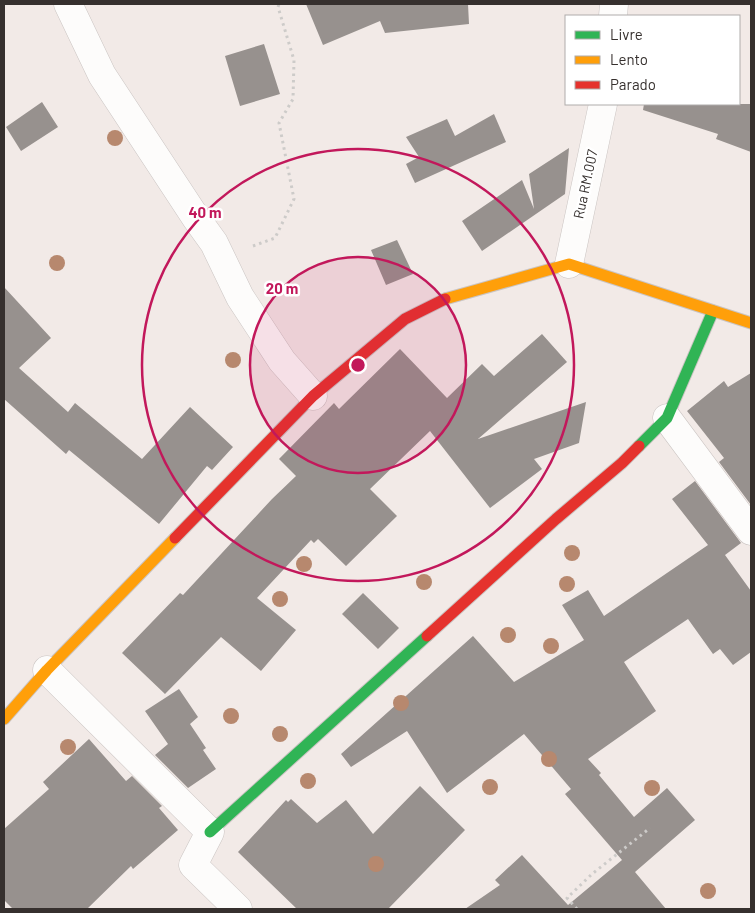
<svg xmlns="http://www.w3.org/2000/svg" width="755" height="913" font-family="Barlow,sans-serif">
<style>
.building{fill:#97918e}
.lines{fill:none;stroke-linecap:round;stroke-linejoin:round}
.street-casing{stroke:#cac4c2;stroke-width:29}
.fast-casing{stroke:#cac4c2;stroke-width:13}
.slow-casing{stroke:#cac4c2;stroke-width:13}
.jam-casing{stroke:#cac4c2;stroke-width:13}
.path{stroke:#cdcbc9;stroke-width:3;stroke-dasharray:2.5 4;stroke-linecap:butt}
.street{stroke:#fdfcfb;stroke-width:28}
.fast{stroke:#30b455;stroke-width:11}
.slow{stroke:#ff9f0a;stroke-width:11}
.jam{stroke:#e5322d;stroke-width:11}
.tree{fill:#b7886e}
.ring{fill:none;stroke:#c2185b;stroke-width:2.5}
.labels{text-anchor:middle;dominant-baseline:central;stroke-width:5;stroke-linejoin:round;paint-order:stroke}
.street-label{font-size:14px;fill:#36302e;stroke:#fff}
.centre{fill:#c2185b;stroke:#fff;stroke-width:2.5}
.ring-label{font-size:15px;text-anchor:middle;font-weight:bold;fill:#c2185b;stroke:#fff;stroke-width:5;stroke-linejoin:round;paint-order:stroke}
</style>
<rect width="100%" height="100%" fill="#f2eae7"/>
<path class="building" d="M306,4h162l1,20 -84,9 -5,-12 -57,24z
M264,44l16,50 -40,12 -15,-50z
M42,102l16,25 -37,24 -15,-24z
M644,104h107v48l-35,-13 2,-5 -75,-24z
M494,114l12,28 -91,41 -9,-19 13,-7 -13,-20 41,-18 8,17z
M569,148l-4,46 -83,57 -20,-30 60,-41 12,29 -5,-35z
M397,240l16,34 -27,11 -15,-35z
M4,287l47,51 -32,30 49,44 7,-9 67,56 48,-52 43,40 -21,23 -5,-4 -48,58 -90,-74 -3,4 -62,-55z
M542,334l25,28 -89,77 108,-37 -7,41 -45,16 8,10 -52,39 -60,-77 -60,58 27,27 -51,50 -28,-27 -4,4 -3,-3 -54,58 39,32 -35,41 -40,-34 -56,57 -43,-41 58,-60 3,2 89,-96 24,-23 -17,-17 55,-56 5,6 61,-60 47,49 35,-34 12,12z
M751,373v132l-32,-43 5,-4 -37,-47 37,-30 4,6z
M695,481l46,62 -16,12 26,36v61l-18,13 -13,-16 -7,5 -25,-35 -64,43 32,49 -68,48 13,14 -2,2 35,42 33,-29 28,32 -60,52 31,37h-201l35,-24 -5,-5 27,-25 46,50 54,-45 -57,-66 6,-5 -47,-55 -77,59 -40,-62 -56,36 -10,-13 132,-118 41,46 70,-42 -22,-35 26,-15 16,26 104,-71 -36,-46z
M363,593l36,35 -21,21 -36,-35z
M179,689l19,28 -8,7 16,24 -3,2 13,19 -28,19 -33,-33 13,-11 -23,-33z
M89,739l37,42 6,-5 30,30 -3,2 19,22 -45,39 -2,-3 -44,43h-74l-9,-9v-71l45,-40 -6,-7z
M420,786l45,44 -77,79h-91l-59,-57 48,-52 2,2 3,-3 26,24 29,-23 27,34z"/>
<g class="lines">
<g class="street-casing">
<path id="street" d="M68,4l34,71 94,143 18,25 26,54 42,64 31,35
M613,16l1,-12
M569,264l34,-160
M667,418l84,113
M47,670l163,162 -17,33 45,44"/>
</g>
<g class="fast-casing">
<path id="fast" d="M639,446l28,-28 46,-107
M210,832l217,-196"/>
</g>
<g class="slow-casing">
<path id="slow" d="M445,299l124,-35 182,59
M4,719l43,-49 128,-132"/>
</g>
<g class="jam-casing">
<path id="jam" d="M175,538l138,-142 92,-77 40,-20
M427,636l129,-117 66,-56 17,-17"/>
</g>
<path class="path" d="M253,246l22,-8 19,-39 -15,-76 14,-24 1,-39 -16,-53 1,-3
M577,909l-10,-11 25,-24 58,-46"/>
<use href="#street" class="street"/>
<use href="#fast" class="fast"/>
<use href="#slow" class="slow"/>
<use href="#jam" class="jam"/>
</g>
<g class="tree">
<circle cx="115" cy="138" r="8"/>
<circle cx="57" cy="263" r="8"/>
<circle cx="233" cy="360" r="8"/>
<circle cx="572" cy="553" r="8"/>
<circle cx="304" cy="564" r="8"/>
<circle cx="424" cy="582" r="8"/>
<circle cx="567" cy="584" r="8"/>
<circle cx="280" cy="599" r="8"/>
<circle cx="508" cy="635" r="8"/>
<circle cx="551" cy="646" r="8"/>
<circle cx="401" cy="703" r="8"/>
<circle cx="231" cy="716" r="8"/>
<circle cx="280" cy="734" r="8"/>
<circle cx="68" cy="747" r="8"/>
<circle cx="549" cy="759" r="8"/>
<circle cx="308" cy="781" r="8"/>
<circle cx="490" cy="787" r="8"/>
<circle cx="652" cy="788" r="8"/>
<circle cx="376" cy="864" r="8"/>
<circle cx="708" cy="891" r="8"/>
</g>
<circle cx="358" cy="365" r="108" fill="#c2185b" fill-opacity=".12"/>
<g class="ring">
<circle cx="358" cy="365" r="108"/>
<circle cx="358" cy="365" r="216"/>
</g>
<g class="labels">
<g class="street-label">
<text transform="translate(585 184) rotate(-78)">Rua RM.007</text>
</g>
</g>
<circle cx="358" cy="365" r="8" class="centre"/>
<g class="ring-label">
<text x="205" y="218">40 m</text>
<text x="282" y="294">20 m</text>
</g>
<rect width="755" height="913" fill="none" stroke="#36302e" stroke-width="10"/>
<rect x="565" y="15" width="175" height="90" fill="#ffffff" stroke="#afacab"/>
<rect x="575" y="31" width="25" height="8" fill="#30b455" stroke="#afacab"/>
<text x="610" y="40" font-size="15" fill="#36302e">Livre</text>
<rect x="575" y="56" width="25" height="8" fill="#ff9f0a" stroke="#afacab"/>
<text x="610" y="65" font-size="15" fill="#36302e">Lento</text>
<rect x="575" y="81" width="25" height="8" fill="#e5322d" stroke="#afacab"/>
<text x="610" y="90" font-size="15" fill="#36302e">Parado</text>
</svg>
